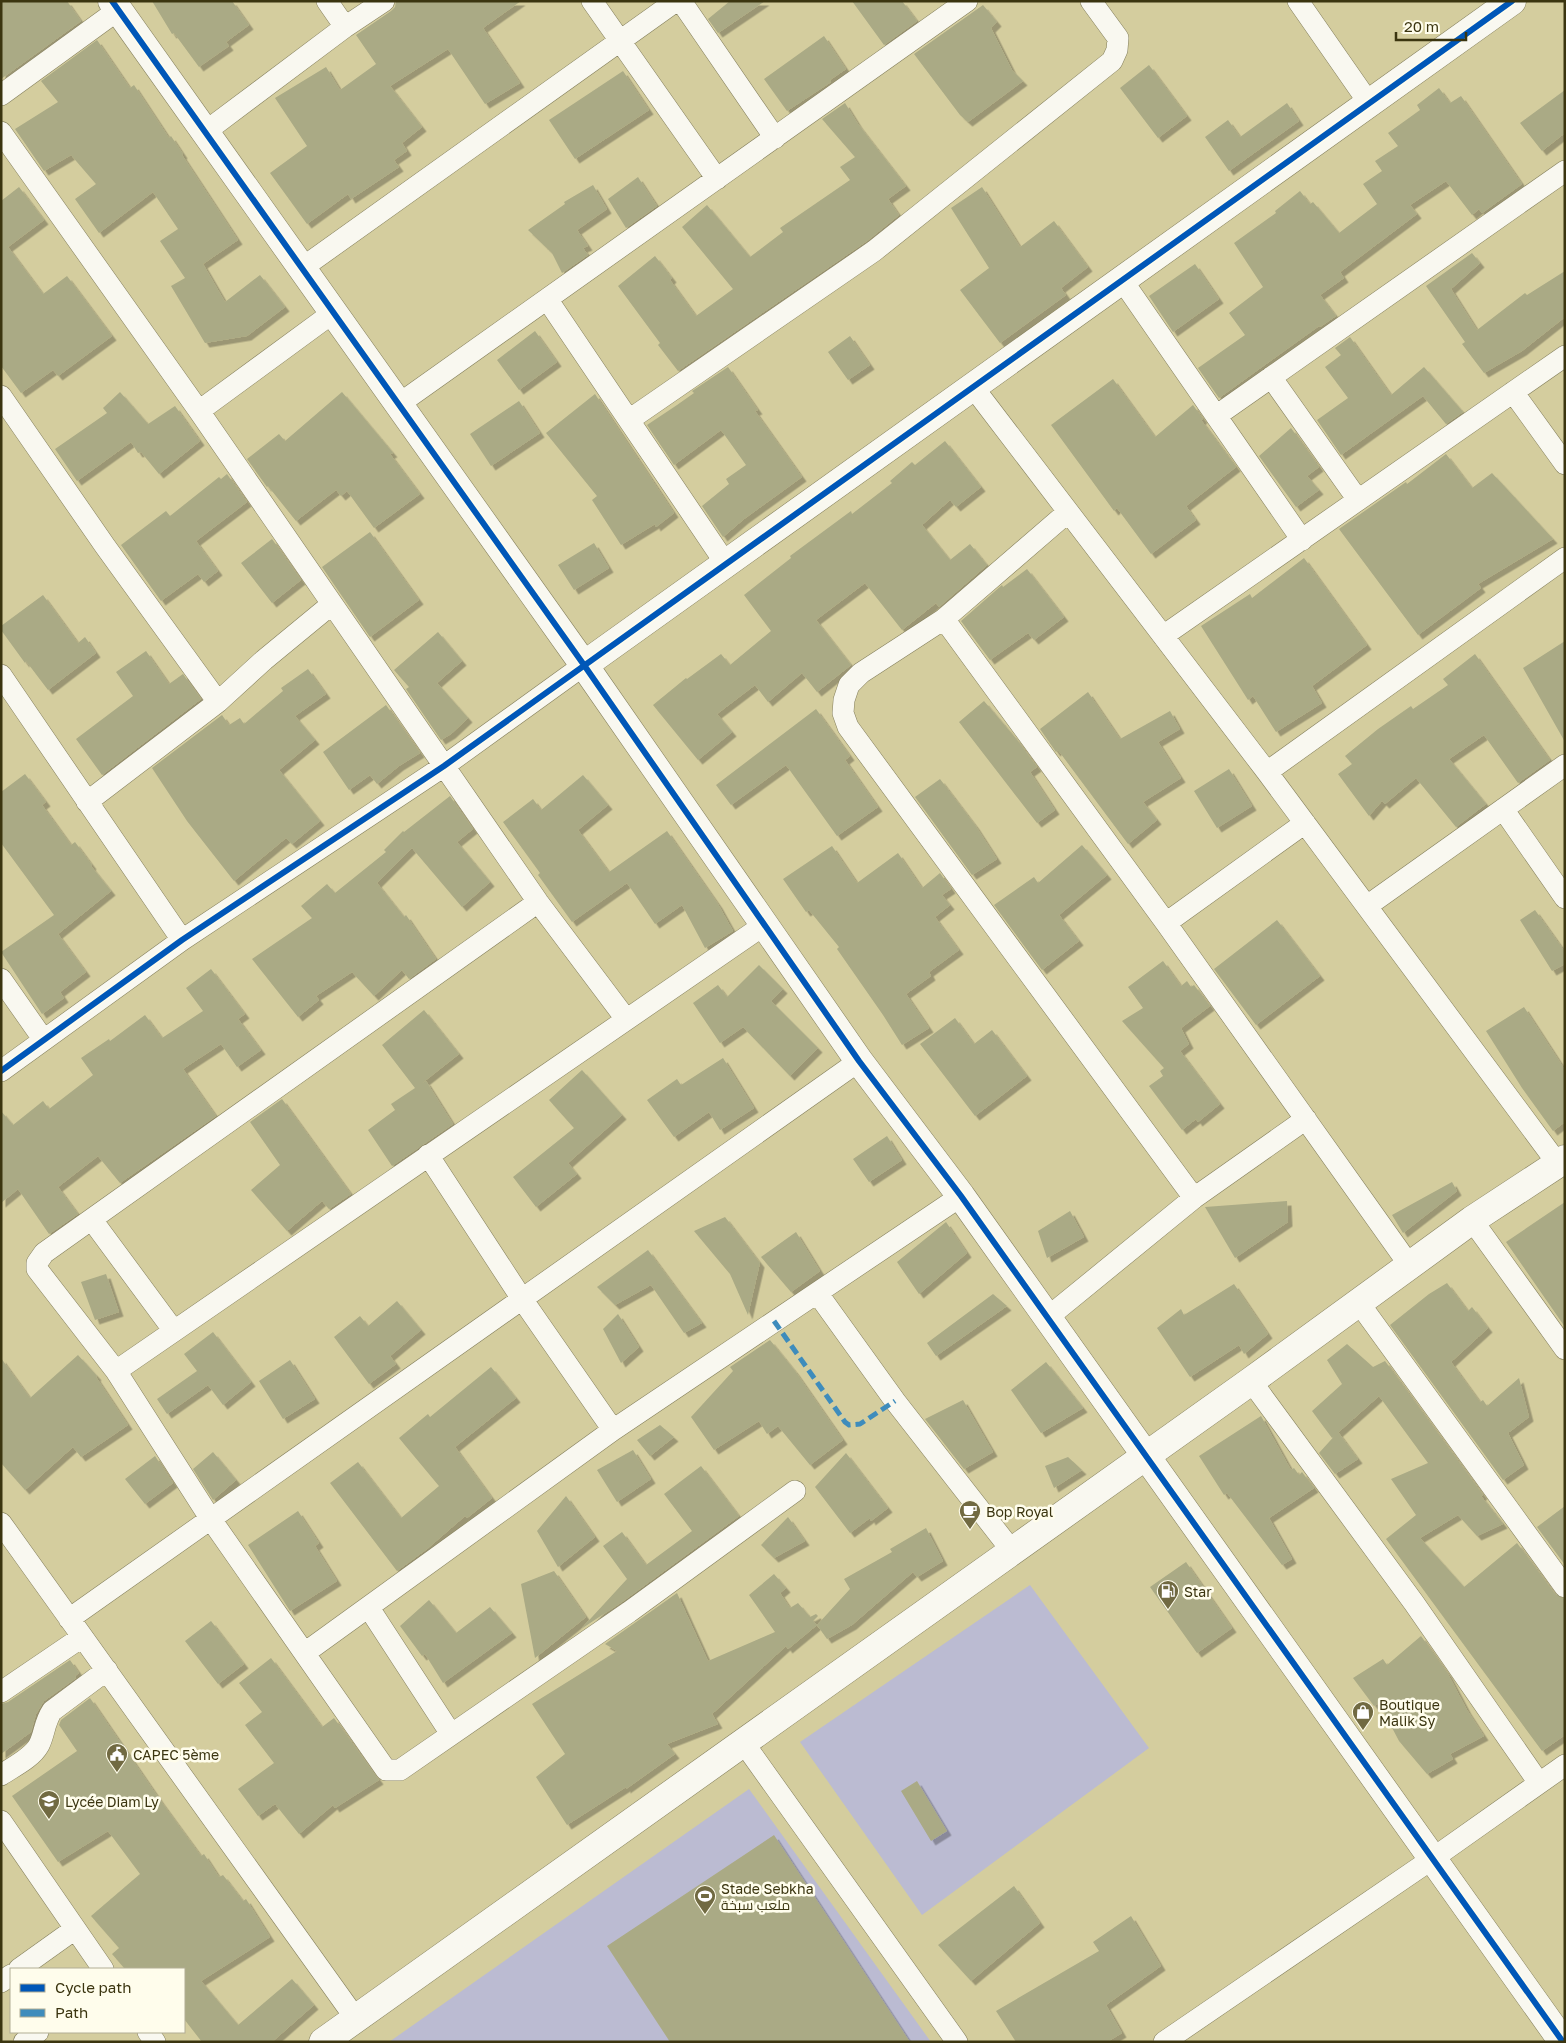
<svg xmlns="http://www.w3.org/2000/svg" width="1566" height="2043" font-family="'Golos Text',Cairo,sans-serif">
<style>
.green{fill:#bbbbd2}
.building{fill:#aaaa85;filter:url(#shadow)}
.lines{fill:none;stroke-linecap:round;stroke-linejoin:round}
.street-casing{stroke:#847f5c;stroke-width:22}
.secondary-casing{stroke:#847f5c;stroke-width:29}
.street{stroke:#f9f8f0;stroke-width:21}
.secondary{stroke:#f9f8f0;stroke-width:28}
.quiet{stroke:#3e8cbc;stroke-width:5;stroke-dasharray:10 5;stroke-linecap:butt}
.cycleway-casing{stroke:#fffdec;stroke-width:9}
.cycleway{stroke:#0057b8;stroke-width:6}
.labels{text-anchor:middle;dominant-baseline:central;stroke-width:5;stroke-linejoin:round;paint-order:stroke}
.poi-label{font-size:14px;fill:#3b3510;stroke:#fffdec;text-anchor:start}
</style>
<defs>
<filter id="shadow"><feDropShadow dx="4.5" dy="4.5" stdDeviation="0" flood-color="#0004"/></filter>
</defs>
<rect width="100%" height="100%" fill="#d4cd9e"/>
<path class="green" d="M1030,1585l119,163 -227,167 -122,-173z
M749,1789l182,253h-542z"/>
<path class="building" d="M1,1h66l14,20 -80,58z
M152,1h80l17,24 -23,17 3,4 -30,21 -25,-34 -2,1z
M396,1h125l-38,27 37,55 -35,21 -37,-55 -58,37 32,41 -20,16 5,8 -13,9 5,7 -48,32 -3,-5 -41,30 -37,-51 37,-27 -32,-48 51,-31 14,23 36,-26 -20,-29 35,-24 4,-4z
M730,1h35l-47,32 -10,-14z
M852,1h50l15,20 -33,24z
M983,5l14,17 -6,6 21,42 11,11 -55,41 -8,-7 -46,-61z
M824,36l22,33 -16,11 1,2 -44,29 -23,-32z
M97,40l33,48 4,-3 35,53 2,-2 12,18 -1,1 56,85 -35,24 22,38 35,-27 25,32 -38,29 -42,7 -34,-57 14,-8 -25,-37 18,-12 -25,-37 -54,41 -24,-34 21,-15 -25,-29 -27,16 -29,-42 43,-27 -17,-21z
M1149,65l38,51 -29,22 -38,-50z
M623,71l26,39 -74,49 -26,-39z
M1439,88l11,15 11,-7 61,88 -40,29 -3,-4 -7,6 -26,-34 -36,24 7,9 -77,58 4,6 -24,17 16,21 -16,11 -1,-1 -100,72 -21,-30 47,-33 -16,-22 34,-26 -29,-44 42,-30 -1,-2 25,-20 10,13 3,-2 26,31 38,-29 -14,-20 19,-13 -7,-10 23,-15 -10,-13 32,-23 -3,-5z
M1565,90v43l-23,18 -22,-28z
M845,103l13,21 48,62 -18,13 11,16 -32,26 -189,130 -20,-26 2,-2 -42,-57 37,-30 17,22 -2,2 26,36 37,-27 -51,-62 25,-22 43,52 33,-25 -3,-4 70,-48 -10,-13 15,-10 -33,-38z
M1287,103l12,18 -70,50 -24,-34 23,-17 12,17z
M638,177l19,29 -31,22 -18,-29z
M593,185l14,24 -30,21 11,16 -5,2 5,7 -26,18 -10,-20 -24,-23 37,-26 -1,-2z
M19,187l25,33 -36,27 35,47 24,-18 45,60 -54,40 -5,-6 -32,23 -20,-27v-165z
M982,187l38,60 34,-26 34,46 -27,21 5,7 -66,48 -40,-53 29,-22 -38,-60z
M1472,253l8,10 -29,26 26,41 48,-37 2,2 38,-24v46l-43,34 -38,22 -22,-29 3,-2 -39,-56z
M1195,264l24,35 -46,33 -24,-36z
M535,331l22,31 -38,28 -22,-30z
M850,336l20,29 -22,15 -20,-28z
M1350,337l41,58 33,-28 39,45 -17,12 -23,-28 -82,59 -24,-35 31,-22 -23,-31 16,-12 -6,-7z
M728,367l30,43 -3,1 47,66 -58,42 -21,18 -21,-31 27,-22 -3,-5 20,-14 -25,-35 -47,35 -27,-40 30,-20 17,-12 -2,-2z
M1113,379l42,58 38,-32 10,14 -2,1 35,47 -50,39 10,14 -45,34 -34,-46 -3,3 -63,-86z
M120,392l28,32 27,-18 25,35 -41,33 -18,-22 -3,1 -7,-11 -54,39 -22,-32 52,-36 -4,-5z
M342,392l51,61 -3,1 30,40 -46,34 -27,-37 -6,5 -5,-6 -40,31 -28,-35 -1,1 -20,-28 32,-25 6,7z
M595,394l79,119 -18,14 -1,-3 -34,21 -29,-45 5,-4 -51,-63z
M519,401l21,32 -49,33 -21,-32z
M1291,428l28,39 -12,9 12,14 -23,17 -37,-51z
M945,441l36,46 -25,20 -6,-7 -28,25 28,35 20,-16 17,21 -48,42 -3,-4 -34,27 -37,-47 -49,37 35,45 -34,27 -15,-19 -34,29 -13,-17 -38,29 15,18 -34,28 -45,-55 33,-27 1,1 34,-25 9,11 41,-34 -27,-36 47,-37 -1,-2 61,-45 1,3 40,-31 -2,-2 22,-19 3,3z
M1446,454l26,34 20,-15 61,66 -75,45 3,4 -63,47 -79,-106 67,-47 1,2z
M227,474l20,28 -51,39 22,30 -14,11 -6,-8 -37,27 -40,-56 45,-34 4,5 49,-39 2,2z
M370,532l49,68 -49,37 -48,-70z
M272,539l29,41 -29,23 -31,-40z
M594,543l15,25 -35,22 -16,-25z
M1304,558l63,87 -55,41 10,17 -46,29 -23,-36 -5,4 -47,-74 49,-32 2,4z
M1027,569l37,48 -30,23 -6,-7 -38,27 -29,-39 41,-36 1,2z
M43,595l35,48 7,-6 11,16 -48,37 -22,-29 -1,2 -24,-33v-4z
M438,632l24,29 -25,22 31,35 -17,16 -10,6 -35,-51 3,-2 -15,-17z
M1565,641v101l-42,-74z
M146,651l23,33 14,-10 18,25 -99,76 -26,-36 57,-43 -17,-24z
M1475,654l75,106 -32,23 -34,-48 -35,24 37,45 -30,23 -40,-49 -31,26 -3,-3 -13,15 -31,-42 14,-10 -7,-8 33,-27 33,-23 2,3 35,-24 -5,-6z
M308,669l18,25 -31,22 20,24 -36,30 41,51 -28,23 -6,-6 -52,43 -47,-60 -35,-53 70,-53 7,10 11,-7 4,6 39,-33 -2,-3z
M1088,692l32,47 50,-28 10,18 -22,13 23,36 -38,24 14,18 -29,24 -70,-94 -2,2 -16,-23z
M984,701l33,39 20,27 -7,5 25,38 -18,13 -78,-101z
M386,705l34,48 -21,13 -22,18 -7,-9 -21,15 -26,-38z
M816,709l34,47 -5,4 33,47 -41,29 -51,-71 -55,40 -15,-20z
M1229,769l23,37 -35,22 -23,-37z
M25,774l21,28 -4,3 29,40 4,-3 17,23 -1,1 20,25 -53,43 28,38 -26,20 4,6 -22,16 -41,-62 53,-37 -53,-72v-51z
M583,775l25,30 -30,25 31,42 58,-41 51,73 15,27 -28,17 -23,-43 -27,19 -28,-41 -55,39 -34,-47 2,-2 -37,-51 30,-23 8,11z
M940,779l35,46 22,34 -25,16 -57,-78z
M450,796l23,33 -16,13 33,40 -28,25 -50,-59 -35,35 27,34 2,-2 30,44 -27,20 -7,-9 -28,26 -22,-24 -36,24 3,4 -21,17 -46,-58 60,-41 -11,-12 26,-22 8,9 51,-41 -2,-2 19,-19 1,1z
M1082,845l25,30 -48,40 20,26 -37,29 -48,-65 40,-28 4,6z
M832,846l25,37 41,-30 24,35 18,-15 11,16 -9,6 8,10 -15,12 24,33 -30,22 2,4 -25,18 23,34 -27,17 -19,-30 -46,-66 2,-2 -30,-37 -3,2 -23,-33z
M1535,910l30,42v12l-13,7 -32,-51z
M1277,920l43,56 -64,49 -42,-56z
M1163,961l18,25 6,-5 4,6 3,-2 16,21 -29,22 8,16 -9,7 40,53 -22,18 -2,-3 -14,11 -33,-44 14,-10 -3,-5 4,-3 -42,-47 21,-13 -15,-21z
M759,965l24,24 -12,12 47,47 -28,28 -47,-49 -23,16 -27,-40 25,-18 9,12z
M211,969l34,45 -7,5 23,31 -24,17 -16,-23 -38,25 33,47 -96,67 -22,-27 -40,31 20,27 -29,20 -31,-45 -17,14v-92l12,14 30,-24 6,8 44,-34 -12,-17 28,-19 1,2 35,-26 17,23 41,-27 -17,-23z
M1524,1007l41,63v52l-12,9 -31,-43 -36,-57z
M424,1010l35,44 -38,30 5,-3 27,43 -61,42 -24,-36 27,-20 -4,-6 24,-16 -33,-43z
M955,1018l19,26 18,-14 35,46 -52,40 -55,-72z
M723,1058l31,50 -34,22 -11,-18 -35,25 -27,-37 30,-21 4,6z
M582,1070l40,45 -54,48 9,11 -41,33 -23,-30 61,-49 -25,-28z
M282,1099l69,95 -22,15 -7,-8 -35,30 -36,-41 29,-25 -30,-43z
M887,1136l15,24 -33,22 -16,-23z
M1452,1182l5,9 -54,42 -11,-18z
M1287,1201l1,21 -53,36 -30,-51z
M1565,1202v125l-59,-85z
M1070,1211l14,26 -37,21 -9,-27z
M725,1217l35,46 -12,52 -18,-41 -36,-43z
M946,1222l21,31 -48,41 -22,-32z
M796,1232l24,39 -29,21 -30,-35z
M648,1250l54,73 -18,10 -33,-48 -36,20 -18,-18z
M106,1274l13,38 -24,8 -14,-38z
M1447,1283l21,28 4,-4 16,21 -37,34 29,40 3,-2 4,6 32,-28 10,39 -21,16 16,32 -21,15 -113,-155 39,-31z
M1234,1284l34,50 -24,20 -5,-9 -49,32 -33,-49 24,-19 3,6z
M993,1294l14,12 -71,50 -9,-13z
M397,1301l24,29 -31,26 6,8 -27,20 -35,-47 26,-21 8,10z
M618,1314l21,33 -18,16 -18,-34z
M213,1332l38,50 -28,23 -15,-20 -41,29 -10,-15 40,-28 -13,-17z
M770,1340l25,31 48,69 -33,25 -32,-39 -11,8 -8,-13 -45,29 -23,-33 42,-46 -3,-4z
M1347,1344l26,23 12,-6 98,134 -2,1 22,28 -26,12 -19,-21 -38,23 44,49 53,-44 38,51 10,5v136l-23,16 -156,-212 30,-24 -25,-36 37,-16 -49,-67 -47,42 -20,-27 30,-27 -15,-24z
M78,1355l19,21 -1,1 32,48 -47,32 -8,-10 -48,43 -24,-27v-105l29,40z
M290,1360l25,39 -32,20 -24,-38z
M1046,1362l37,46 -42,25 -30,-43z
M491,1367l25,31 -61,49 37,51 -25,20 -2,-2 -38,33 -30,22 -67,-88 28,-21 43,56 38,-32 -40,-48 29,-24 2,3z
M963,1400l30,52 -29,17 -39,-50z
M1261,1416l30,54 3,-2 5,7 3,-3 12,16 -45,30 23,41 -10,6 -55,-72 -3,2 -25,-39z
M660,1425l14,12 -24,19 -13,-16z
M1338,1432l20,27 -23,15 -16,-21z
M633,1450l18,29 -34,23 -20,-32z
M213,1452l23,28 -23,20 -20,-31z
M846,1453l42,55 -17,13 -1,-3 -20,15 -35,-46z
M155,1456l18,27 -28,21 -20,-25z
M1068,1457l14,13 -28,18 -9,-22z
M701,1466l38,50 -117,86 -41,27 46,-50 -24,-33 19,-14 24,33 46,-34 -28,-37z
M566,1496l29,41 -37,30 -21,-36z
M1565,1506v59l-28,-38z
M298,1511l21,32 -4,3 22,35 -47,30 -42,-66z
M788,1517l17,24 -31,17 -13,-13z
M926,1528l17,33 -26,16 -4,-5 -61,53 -25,14 -10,-14 33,-36 -6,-10 48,-27 -2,-3z
M1186,1562l46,66 -35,25 -47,-66z
M554,1571l32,46 -51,41 -14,-74z
M774,1574l12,14 -6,5 10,15 8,-5 12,14 6,-3 2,2 -5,5 4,4 -29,24 -2,-3 -74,68 6,10 -51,20 8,10 -49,35v-2l-59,38 -31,-48 29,-23 -33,-50 85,-53 -12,-7 72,-51 31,68 67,-29 -26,-37z
M429,1600l27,33 34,-26 22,26 -69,50 -18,-29 -3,2 -22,-30z
M211,1621l33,43 -26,20 -33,-43z
M1421,1636l27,38 19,36 17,26 -34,18 3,5 -26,15 -28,-33 -20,-38 -5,3 -21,-28 30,-19 4,6z
M271,1658l51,69 12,-9 45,62 -44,28 -2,-3 -34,29 -24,-30 -17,12 -20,-27 36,-26 -29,-38 17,-13 -23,-29z
M70,1660l9,13 -4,3 1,2 -32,23 -8,13 -5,18 -30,22v-50l7,-2z
M90,1698l70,102 41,56 3,-2 15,23 4,-2 20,26 3,-2 24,38 -69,44 37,44 54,-46 22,26 -42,37h-70l-18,-23v-50h-59l-13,-15 7,-6 -28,-32 49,-42 -32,-43 -50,31 -46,-66 65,-45 -18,-26 2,-5z
M917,1781l30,50 -16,10 -30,-50z
M774,1835l136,207h-240l-63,-96z
M1014,1886l26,37 -69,58 -33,-36z
M1131,1916l30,50 -55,39 16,28 -15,9h-91l-20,-31 103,-60 -6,-9z"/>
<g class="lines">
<g class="street-casing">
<path id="street" d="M327,1l18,26
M592,1l125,178
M681,1l94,137
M1298,1l71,102
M1,95l117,-85
M1,132l198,279 339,491 88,117
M205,132l140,-105 39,-26
M302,268l374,-267
M1122,280l180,260
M547,299l179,265
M1271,377l87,123
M973,387l294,385 291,392
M1513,392l52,72
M1,396l104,150 113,156
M399,404l568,-403
M199,411l135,-99
M1216,416l349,-245
M629,420l245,-169 238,-190 5,-11 1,-12 -27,-37
M1068,512l-124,107 -83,54 -12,12 -5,15 -1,13 5,14 346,471
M944,619l222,304 244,343
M1163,636l402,-280
M1,675l181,265
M1267,772l298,-214
M87,802l131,-100 46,-42 68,-56
M1503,809l62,89
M538,902l-494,351 -7,10v6l79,102 94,147 176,252h14l229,-158 166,-121
M1367,906l198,-141
M1166,923l139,-100
M1,979l42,60
M1,1071l181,-131 262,-174 140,-101
M428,1155l94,144 91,131
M92,1220l82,111
M1472,1220l93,129
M818,1294l77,107 117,150
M1359,1303l206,284
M1047,1318l147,-120 112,-79
M116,1371l648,-446
M1251,1381l163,222 125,180
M1,1523l355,496
M369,1608l82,126
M69,1619l790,-558
M306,1652l307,-222 348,-234
M1,1692l81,-55
M743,1742l214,300
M1,1775c12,-8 31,-17 38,-30 6,-12 5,-22 13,-34l55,-41
M1,1821l102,148
M19,1969l56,-40
M1,1982l10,-7
M148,2032l7,10
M24,2042l14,-10
M1164,2042l268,-183 133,-94"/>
</g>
<g class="secondary-casing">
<path id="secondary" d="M112,1l472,664 275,396 102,135 602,846
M584,665l928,-664
M323,2042l928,-661 221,-161 93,-61"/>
</g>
<use href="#street" class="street"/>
<use href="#secondary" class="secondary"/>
<path class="quiet" d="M774,1321l71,101 4,3 11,-1 35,-23"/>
<g class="cycleway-casing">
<path id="cycleway" d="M112,1l472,664 275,396 102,135 602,846
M1,1071l181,-131 262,-174 1068,-765"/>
</g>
<use href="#cycleway" class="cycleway"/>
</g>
<defs>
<g id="cafe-pin" transform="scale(1.125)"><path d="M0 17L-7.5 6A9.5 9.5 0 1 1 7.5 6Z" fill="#716a42" stroke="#fffdec"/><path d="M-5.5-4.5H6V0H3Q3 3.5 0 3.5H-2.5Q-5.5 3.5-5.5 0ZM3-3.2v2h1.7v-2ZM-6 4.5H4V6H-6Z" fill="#fff"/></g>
<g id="fuel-pin" transform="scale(1.125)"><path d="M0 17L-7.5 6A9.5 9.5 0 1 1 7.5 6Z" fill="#716a42" stroke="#fffdec"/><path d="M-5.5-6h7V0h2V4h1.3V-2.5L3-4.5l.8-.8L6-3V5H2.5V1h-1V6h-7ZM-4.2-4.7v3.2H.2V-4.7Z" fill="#fff"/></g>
<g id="shop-pin" transform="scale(1.125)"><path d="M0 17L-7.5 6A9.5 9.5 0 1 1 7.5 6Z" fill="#716a42" stroke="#fffdec"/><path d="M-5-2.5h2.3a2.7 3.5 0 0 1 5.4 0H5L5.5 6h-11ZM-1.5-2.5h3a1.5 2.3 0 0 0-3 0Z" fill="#fff"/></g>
<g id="civic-pin" transform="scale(1.125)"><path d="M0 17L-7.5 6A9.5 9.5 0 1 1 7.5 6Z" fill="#716a42" stroke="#fffdec"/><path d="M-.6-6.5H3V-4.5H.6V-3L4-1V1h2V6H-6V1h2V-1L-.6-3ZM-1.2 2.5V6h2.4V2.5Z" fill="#fff"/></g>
<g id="school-pin" transform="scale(1.125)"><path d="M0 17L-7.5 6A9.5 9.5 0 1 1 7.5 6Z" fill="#716a42" stroke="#fffdec"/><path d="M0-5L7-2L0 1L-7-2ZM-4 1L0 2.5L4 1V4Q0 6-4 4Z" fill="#fff"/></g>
<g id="stadium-pin" transform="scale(1.125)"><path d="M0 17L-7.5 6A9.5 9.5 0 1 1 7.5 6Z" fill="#716a42" stroke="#fffdec"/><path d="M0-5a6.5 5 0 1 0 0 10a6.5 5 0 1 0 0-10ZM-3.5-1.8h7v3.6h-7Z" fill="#fff"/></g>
</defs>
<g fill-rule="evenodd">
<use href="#cafe-pin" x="970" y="1511"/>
<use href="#fuel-pin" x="1168" y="1591"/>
<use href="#shop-pin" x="1363" y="1712"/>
<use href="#civic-pin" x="117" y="1754"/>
<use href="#school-pin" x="49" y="1801"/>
<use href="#stadium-pin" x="705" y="1896"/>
</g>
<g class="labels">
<g class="poi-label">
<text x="986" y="1511">Bop Royal</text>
<text x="1184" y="1591">Star</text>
<text x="1379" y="1704">Boutique<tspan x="1379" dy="16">Malik Sy</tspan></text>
<text x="133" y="1754">CAPEC 5ème</text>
<text x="65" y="1801">Lycée Diam Ly</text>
<text x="721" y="1888">Stade Sebkha<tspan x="721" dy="16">ملعب سبخة</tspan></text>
</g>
</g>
<rect width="1566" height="2043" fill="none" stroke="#3b3510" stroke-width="5"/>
<rect x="10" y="1968" width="175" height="65" fill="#fffdec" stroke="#b1ad94"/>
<rect x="20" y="1984" width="25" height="8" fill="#0057b8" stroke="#b1ad94"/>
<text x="55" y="1993" font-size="15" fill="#3b3510">Cycle path</text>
<rect x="20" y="2009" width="25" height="8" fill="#3e8cbc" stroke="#b1ad94"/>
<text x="55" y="2018" font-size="15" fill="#3b3510">Path</text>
<path d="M1396 32v8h70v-8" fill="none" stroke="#3b3510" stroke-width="2.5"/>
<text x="1404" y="32" font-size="15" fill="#3b3510" stroke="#fffdec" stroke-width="4" paint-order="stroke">20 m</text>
</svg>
